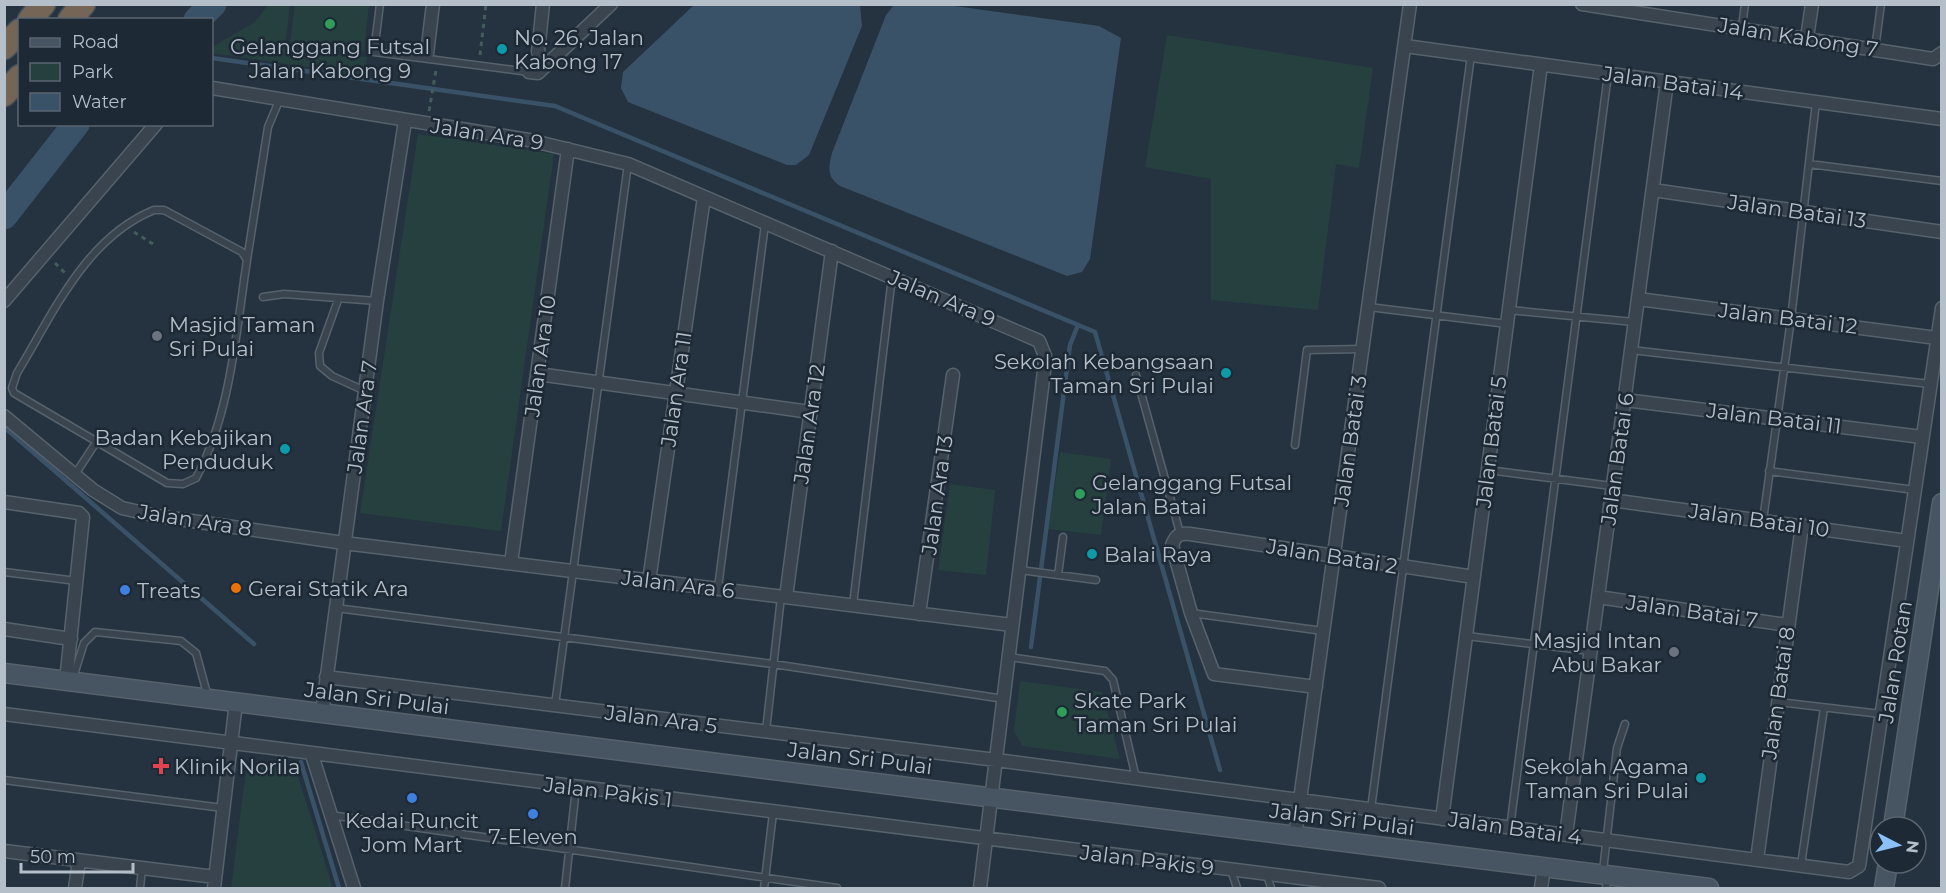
<svg xmlns="http://www.w3.org/2000/svg" width="1946" height="893" font-family="Montserrat,sans-serif">
<style>
.green{fill:#264040}
.water{fill:#3a5268}
.lines{fill:none;stroke-linecap:round;stroke-linejoin:round}
.stream{stroke:#3a5268;stroke-width:4.5}
.river{stroke:#3a5268;stroke-width:27}
.lane-casing{stroke:#56626c;stroke-width:9}
.street-casing{stroke:#56626c;stroke-width:15}
.secondary-casing{stroke:#56626c;stroke-width:21}
.highway-casing{stroke:#434f59;stroke-width:27}
.path{stroke:#455c5c;stroke-width:3;stroke-dasharray:4.5 4.5;stroke-linecap:butt}
.lane{stroke:#39444f;stroke-width:6}
.street{stroke:#39444f;stroke-width:12}
.secondary{stroke:#475462;stroke-width:18}
.highway{stroke:#756556;stroke-width:24}
.leisure-dot{fill:#2e9e5b;stroke:#1d2934;stroke-width:2}
.culture-dot{fill:#0f9aa8;stroke:#1d2934;stroke-width:2}
.worship-dot{fill:#6b7280;stroke:#1d2934;stroke-width:2}
.food-dot{fill:#e8710a;stroke:#1d2934;stroke-width:2}
.shop-dot{fill:#3f7fe0;stroke:#1d2934;stroke-width:2}
.health-dot{fill:#e0444e;stroke:#1d2934;stroke-width:2}
.labels{text-anchor:middle;dominant-baseline:central;stroke-width:5;stroke-linejoin:round;paint-order:stroke}
.poi-label{font-size:21px;fill:#b5bfc9;stroke:#1d2934;text-anchor:start}
.street-label{font-size:21px;fill:#b5bfc9;stroke:#1d2934}
</style>
<rect width="100%" height="100%" fill="#24333f"/>
<path class="green" d="M268,5h22l-5,42 82,10 -2,19 -153,-23v-6l43,-25z
M295,5h74l-5,46 -74,-8z
M1167,35l206,33 -14,100 -23,-4 -18,146 -107,-10v-121l-66,-12z
M418,134l136,20 -53,377 -141,-18z
M1060,452l51,7 -10,76 -53,-6z
M950,484l45,6 -9,85 -48,-5z
M1020,681l82,11 18,67 -98,-13 -8,-15z
M257,763l32,3 7,4 37,118h-102l15,-118z"/>
<path class="water" d="M860,5l2,21 -53,129 -13,10h-9l-159,-63 -7,-14 2,-16 71,-67z
M894,5h53l152,21 22,12 -31,221 -8,13 -15,4 -227,-90c-13,-9 -12,-19 -8,-33l54,-138z"/>
<g class="lines">
<path class="stream" d="M212,58l343,48 540,226 125,438
M4,427l250,217
M1031,647l39,-302 8,-20
M301,762l38,126"/>
<path class="river" d="M197,20l16,-16
M4,216l72,-92"/>
<g class="lane-casing">
<path id="lane" d="M380,4l-6,48 155,20
M1742,27l3,-23
M1875,49l6,-45
M1809,164l133,17
M154,210h10l78,42 5,8c-11,72 -16,153 -51,218l-13,6 -16,-1 -153,-90 -2,-5 5,-15c36,-59 68,-135 137,-163z
M247,260l21,-133 11,-26
M263,297l21,-3 93,7
M338,300l-19,53 1,13 12,10 33,15
M1369,307l138,17
M1509,310l125,12
M1631,350l299,34
M1136,375l44,158
M1295,445l12,-95 55,-1
M1488,470l124,16
M1769,471l146,19
M74,476l23,-35
M1763,520l28,-201 25,-217
M1020,570l76,10
M4,572l73,9
M1058,575l5,-38
M718,588l47,-364
M853,605l39,-328
M336,608l437,56 231,35
M1191,613l132,18
M1467,636l123,15
M1009,657l96,14 8,9 23,98
M73,678l11,-35 11,-11 86,9 15,12 12,44
M1778,702l103,12
M555,705l73,-541
M766,731l15,-134
M4,780l219,28
M1371,809l100,-754
M330,815l507,73
M1510,828l98,-754
M1801,865l23,-157
M1231,870l6,18
M1603,871l14,-123 8,-24
M1267,875l4,13
M140,888l2,-20
M565,888l11,-100
M764,888l9,-75
M1606,888l2,-12"/>
</g>
<g class="street-casing">
<path id="street" d="M1582,4l351,55 9,-6
M1807,38l5,-34
M1405,46l537,73
M538,52l5,-48
M427,54l6,-50
M529,72l9,1 73,-69
M212,88l317,52 99,24 411,177 6,15 -1,15 -64,517
M1653,190l289,42
M1638,299l299,39
M4,301l152,-177
M538,374l272,38
M1625,400l297,37
M4,416l89,74 29,18 35,8 187,27 668,82
M1611,500l296,41
M4,502l75,11 4,4 -17,164
M511,563l57,-414
M649,581l55,-384
M786,597l46,-346
M1598,597l189,28
M919,614l34,-239
M4,629l67,10
M326,677l670,83 853,112 10,-6 83,-558
M1316,687l-102,-13 -23,-61 -19,-68c4,-10 7,-12 18,-11l284,43
M322,713l55,-412 28,-180
M4,714l1375,174
M312,755l42,133
M1442,819l99,-754
M1566,835l101,-753
M1295,836l115,-832
M4,851l211,26
M1757,860l45,-335
M75,888l4,-27
M214,888l22,-186
M1541,888l3,-20"/>
</g>
<g class="secondary-casing">
<path id="secondary" d="M4,673l1705,215
M1893,827l49,-324
M1884,888l4,-25"/>
</g>
<g class="highway-casing">
<path id="highway" d="M30,20l13,-16
M70,20l13,-16
M4,47l16,-16
M4,94l16,-17"/>
</g>
<path class="path" d="M480,55l6,-51
M429,111l7,-41
M134,232l19,12
M55,263l10,10"/>
<use href="#lane" class="lane"/>
<use href="#street" class="street"/>
<use href="#secondary" class="secondary"/>
<use href="#highway" class="highway"/>
</g>
<g class="leisure-dot">
<circle cx="330" cy="24" r="6"/>
<circle cx="1080" cy="494" r="6"/>
<circle cx="1062" cy="712" r="6"/>
</g>
<g class="culture-dot">
<circle cx="502" cy="49" r="6"/>
<circle cx="1226" cy="373" r="6"/>
<circle cx="285" cy="449" r="6"/>
<circle cx="1092" cy="554" r="6"/>
<circle cx="1701" cy="778" r="6"/>
</g>
<g class="worship-dot">
<circle cx="157" cy="336" r="6"/>
<circle cx="1674" cy="652" r="6"/>
</g>
<circle class="food-dot" cx="236" cy="588" r="6"/>
<g class="shop-dot">
<circle cx="125" cy="590" r="6"/>
<circle cx="412" cy="798" r="6"/>
<circle cx="533" cy="814" r="6"/>
</g>
<path class="health-dot" d="M158 757h6v6h6v6h-6v6h-6v-6h-6v-6h6z"/>
<g class="labels">
<g class="poi-label">
<text x="514" y="37">No. 26, Jalan<tspan x="514" dy="24">Kabong 17</tspan></text>
<text x="330" y="46" text-anchor="middle">Gelanggang Futsal<tspan x="330" dy="24">Jalan Kabong 9</tspan></text>
<text x="169" y="324">Masjid Taman<tspan x="169" dy="24">Sri Pulai</tspan></text>
<text x="1214" y="361" text-anchor="end">Sekolah Kebangsaan<tspan x="1214" dy="24">Taman Sri Pulai</tspan></text>
<text x="273" y="437" text-anchor="end">Badan Kebajikan<tspan x="273" dy="24">Penduduk</tspan></text>
<text x="1092" y="482">Gelanggang Futsal<tspan x="1092" dy="24">Jalan Batai</tspan></text>
<text x="1104" y="554">Balai Raya</text>
<text x="248" y="588">Gerai Statik Ara</text>
<text x="137" y="590">Treats</text>
<text x="1662" y="640" text-anchor="end">Masjid Intan<tspan x="1662" dy="24">Abu Bakar</tspan></text>
<text x="1074" y="700">Skate Park<tspan x="1074" dy="24">Taman Sri Pulai</tspan></text>
<text x="174" y="766">Klinik Norila</text>
<text x="1689" y="766" text-anchor="end">Sekolah Agama<tspan x="1689" dy="24">Taman Sri Pulai</tspan></text>
<text x="412" y="820" text-anchor="middle">Kedai Runcit<tspan x="412" dy="24">Jom Mart</tspan></text>
<text x="533" y="836" text-anchor="middle">7-Eleven</text>
</g>
<g class="street-label">
<text transform="translate(1798 37) rotate(9)">Jalan Kabong 7</text>
<text transform="translate(1673 83) rotate(8)">Jalan Batai 14</text>
<text transform="translate(487 134) rotate(9)">Jalan Ara 9</text>
<text transform="translate(1797 211) rotate(8)">Jalan Batai 13</text>
<text transform="translate(942 298) rotate(23)">Jalan Ara 9</text>
<text transform="translate(1788 318) rotate(7)">Jalan Batai 12</text>
<text transform="translate(540 356) rotate(-82)">Jalan Ara 10</text>
<text transform="translate(676 389) rotate(-82)">Jalan Ara 11</text>
<text transform="translate(362 417) rotate(-82)">Jalan Ara 7</text>
<text transform="translate(1774 418) rotate(7)">Jalan Batai 11</text>
<text transform="translate(809 424) rotate(-82)">Jalan Ara 12</text>
<text transform="translate(1350 441) rotate(-82)">Jalan Batai 3</text>
<text transform="translate(1491 442) rotate(-83)">Jalan Batai 5</text>
<text transform="translate(1617 459) rotate(-82)">Jalan Batai 6</text>
<text transform="translate(937 495) rotate(-82)">Jalan Ara 13</text>
<text transform="translate(195 520) rotate(9)">Jalan Ara 8</text>
<text transform="translate(1759 520) rotate(8)">Jalan Batai 10</text>
<text transform="translate(1332 556) rotate(9)">Jalan Batai 2</text>
<text transform="translate(678 584) rotate(7)">Jalan Ara 6</text>
<text transform="translate(1692 611) rotate(8)">Jalan Batai 7</text>
<text transform="translate(1895 662) rotate(-81)">Jalan Rotan</text>
<text transform="translate(1778 693) rotate(-82)">Jalan Batai 8</text>
<text transform="translate(377 698) rotate(7)">Jalan Sri Pulai</text>
<text transform="translate(661 719) rotate(7)">Jalan Ara 5</text>
<text transform="translate(860 758) rotate(7)">Jalan Sri Pulai</text>
<text transform="translate(608 792) rotate(7)">Jalan Pakis 1</text>
<text transform="translate(1342 819) rotate(7)">Jalan Sri Pulai</text>
<text transform="translate(1515 828) rotate(8)">Jalan Batai 4</text>
<text transform="translate(1147 860) rotate(7)">Jalan Pakis 9</text>
</g>
</g>
<rect width="1946" height="893" fill="none" stroke="#b5bfc9" stroke-width="12"/>
<rect x="18" y="18" width="195" height="108" fill="#1d2934" stroke="#5a6570" stroke-width="1.5"/>
<rect x="30" y="38" width="30" height="9" fill="#475462" stroke="#5a6570" stroke-width="1.5"/>
<text x="72" y="48" font-size="18" fill="#b5bfc9">Road</text>
<rect x="30" y="63" width="30" height="18" fill="#264040" stroke="#5a6570" stroke-width="1.5"/>
<text x="72" y="78" font-size="18" fill="#b5bfc9">Park</text>
<rect x="30" y="93" width="30" height="18" fill="#3a5268" stroke="#5a6570" stroke-width="1.5"/>
<text x="72" y="108" font-size="18" fill="#b5bfc9">Water</text>
<g transform="translate(1898 845) rotate(97)"><circle r="28" fill="#1d2934" stroke="#5a6570" stroke-width="1.5"/>
<path d="M0-4.5L10 22L0 15L-10 22Z" fill="#8bc1f8"/>
<text y="-9" font-size="16" font-weight="bold" text-anchor="middle" fill="#b5bfc9">N</text>
</g>
<path d="M21 863v9h112v-9" fill="none" stroke="#b5bfc9" stroke-width="3"/>
<text x="30" y="863" font-size="18" fill="#b5bfc9" stroke="#1d2934" stroke-width="4.5" paint-order="stroke">50 m</text>
</svg>
